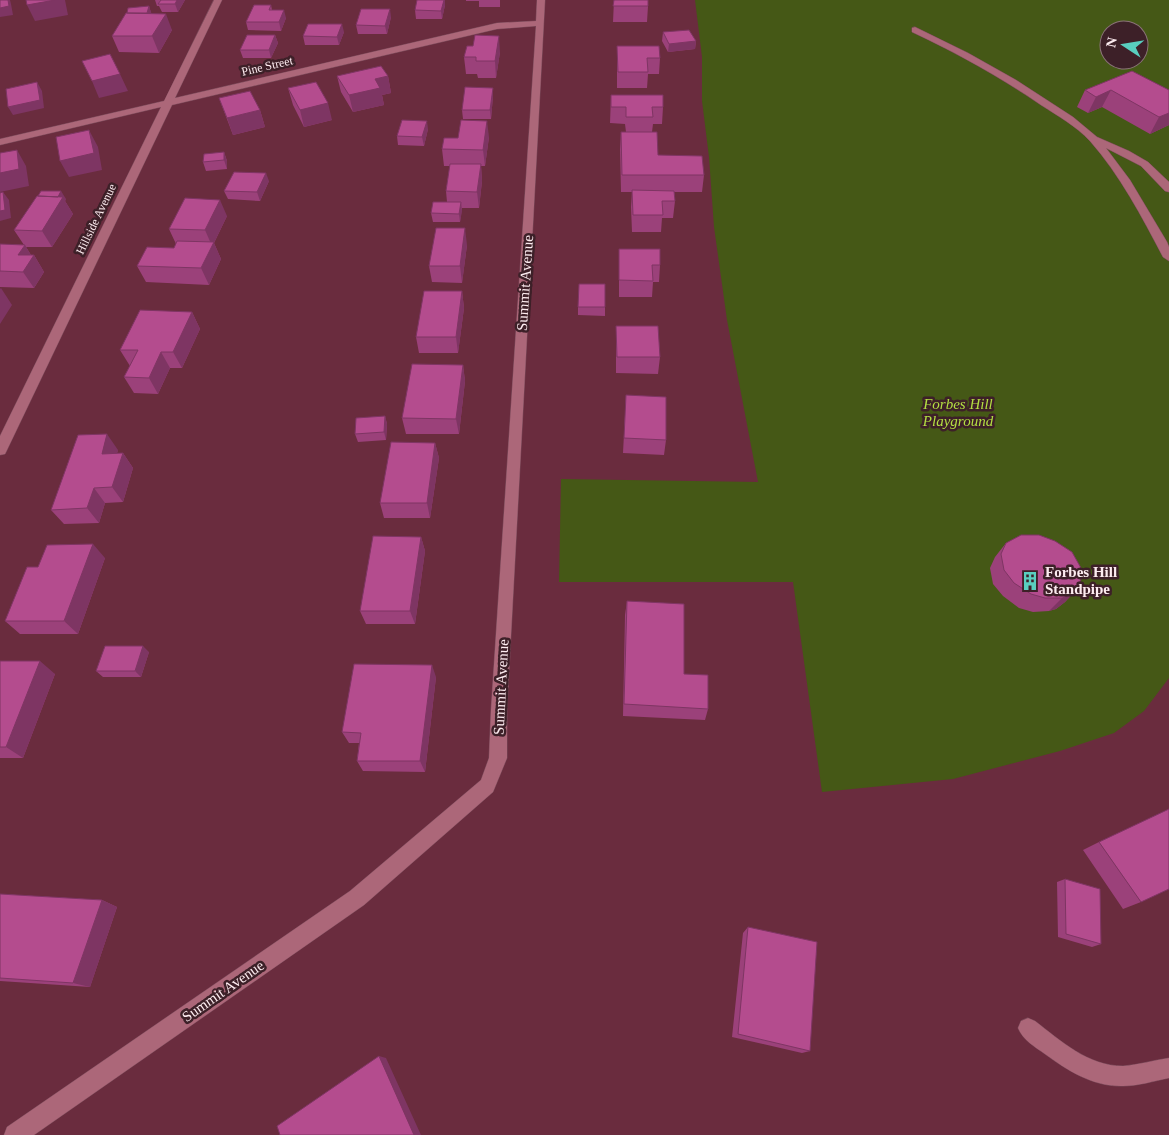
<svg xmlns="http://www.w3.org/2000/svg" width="1169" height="1135" font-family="'Times New Roman',serif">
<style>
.green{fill:#455816;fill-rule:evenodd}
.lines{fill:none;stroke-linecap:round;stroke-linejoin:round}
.lane-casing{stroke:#7a4a5a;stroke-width:1}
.street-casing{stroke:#7a4a5a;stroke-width:1}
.lane{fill:#ac6779;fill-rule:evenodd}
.street{fill:#ac6779;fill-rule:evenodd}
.wall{fill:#9b417a}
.shaded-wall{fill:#7e3563}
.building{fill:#b44c8e;stroke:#7e3563}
.labels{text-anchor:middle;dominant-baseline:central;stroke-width:5;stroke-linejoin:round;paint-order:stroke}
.far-street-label{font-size:12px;fill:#fdecf0;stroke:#3d2028}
.street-label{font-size:15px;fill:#fdecf0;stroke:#3d2028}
.park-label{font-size:15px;font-style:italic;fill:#b3df42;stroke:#3d2028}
.poi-label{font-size:15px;font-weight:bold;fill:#fdecf0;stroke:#3d2028;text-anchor:start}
</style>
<rect width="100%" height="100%" fill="#6a2c3e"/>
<path class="green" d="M695,0h474v678l-25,33 -30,22 -54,18 -107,28 -131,13 -29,-210h-234l2,-103 197,3 -31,-162 -13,-93 -5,-70 -7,-56v-44zM1109,30h30v30h-30z"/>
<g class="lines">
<g class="lane-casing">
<path id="lane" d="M915,27l53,26 48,27 57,37 24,20 32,14 19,11 21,20v10l-4,-1 -24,-25 -35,-18 24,32 37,62 2,5v14l-6,-4c-21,-40 -43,-82 -73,-116 -14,-15 -32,-25 -49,-36 -41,-28 -84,-52 -129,-73v-4z"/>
</g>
<g class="street-casing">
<path id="street" d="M214,0h8l-47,98 322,-75 39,-2 1,-21h8l-38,710v48l-14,34 -129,113 -330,230h-30l3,-8 343,-236 131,-111 8,-22 2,-48 45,-684 -39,3 -325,76 -165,345 -2,4 -5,1v-19l161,-329 -161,38v-6l164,-38z
M1028,1018l7,3c26,20 53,45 88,45 15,-1 31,-6 46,-8v20c-15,3 -31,8 -46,8 -29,1 -55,-15 -78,-32 -10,-7 -22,-14 -27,-26l3,-7z"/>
</g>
<use href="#lane" class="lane"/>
<use href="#street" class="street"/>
</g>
<path class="wall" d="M155,0h30l-7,12h-16l-3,-6h-2z
M466,0h34v7h-21v-6h-13z
M614,0l34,6 -1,16h-34z
M271,5l1,5 14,8 -5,13 -33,-1 -2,-8z
M445,5l-3,14h-26l-1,-9z
M149,6l2,7 21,17 -13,23 -40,-1 -7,-16z
M391,17l-4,17h-29l-2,-9z
M344,32l-5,13h-34l-2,-9z
M663,32l33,9 -1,8 -27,3 -6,-11z
M275,35l3,8 -7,15h-28l-3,-8z
M617,46l43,12 -1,16h-11l-1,14h-30z
M500,52l-4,26h-18l-1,-4h-11l-2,-17z
M337,76h51l3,17 -9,2 2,10 -31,7 -12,-20z
M288,88l44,32 -28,7 -11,-22z
M1085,90h84v35l-19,9 -48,-27 -14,6 -11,-6z
M611,95l52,12 -1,17h-9l-1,8 6,23 46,20 -2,17h-28l1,9 -2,17h-11l-1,14h-29l-1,-25 1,-15h-11l-1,-43 1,-17h5l-1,-8 -15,-1z
M493,96l-2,23h-28l-1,-9z
M219,98l41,12 5,17 -32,8z
M428,129l-4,17 -26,-1 -1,-9z
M489,137l-4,29h-4l1,15 -3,27h-17l-2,14h-27l-2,-9 16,-11 -1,-11 4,-25h-6l-2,-17z
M224,152l3,9v8l-21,2 -3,-9z
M269,181l-9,20 -32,-2 -4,-8z
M66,199l-1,2 8,13 -21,33h-26l5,8h3l10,17 -10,16 -34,-1v-43l24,1 -10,-15z
M227,216l-13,27 7,16 -12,26 -63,-3 -9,-16 37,-18 2,-4 -7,-15z
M467,245l-5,38 -30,-1 -3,-16z
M619,249l41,16 -1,17h-6l-1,15h-33z
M605,284v32l-27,-1v-8z
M462,291l2,17 -6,45h-39l-3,-16z
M192,312l8,17 -18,39h-12l-12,26 -24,-1 -10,-16 6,-11 -10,-16z
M616,326l44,31 -2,17 -42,-1z
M463,365l2,16 -6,53h-53l-4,-16z
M626,395l40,45 -2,15 -41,-2z
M385,416l2,8 -1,16 -28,2 -3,-8z
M435,443l4,15 -9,60h-46l-4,-15z
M118,450l-1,3h6l10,15 -10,34 -18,1 -6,20 -35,1 -13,-14z
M421,537l4,14 -10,73h-49l-6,-13z
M1006,543l71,46 -12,13 -9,7 -7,2 -16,1 -14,-4 -16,-12 -10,-12 -3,-16 5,-11z
M105,558l-27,76h-58l-15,-13 33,-54z
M627,601l57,73 24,35 -3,11 -82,-4 2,-101z
M149,652l-8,25h-38l-7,-6z
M0,661l55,13 -32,84h-23z
M436,677l-11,95 -62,-1 -6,-10 2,-18h-10l-7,-11z
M1099,842l42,60 -18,7 -40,-59z
M1065,879l36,65 -9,3 -34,-10 -1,-55z
M0,894l102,6 15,7 -27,80 -90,-6z
M748,927l62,124 -8,2 -70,-16 11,-104z"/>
<path class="shaded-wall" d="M8,0h2l1,4 2,11 -13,2v-9z
M55,0h10l3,15 -33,6 -8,-16z
M177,0h8l-7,12 -3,-8z
M444,0h1v5l-3,14 -1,-8z
M149,6l3,9 -2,6 -3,-8z
M390,9l1,8 -4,17 -2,-8z
M284,10l2,8 -5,13 -2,-9z
M166,14l6,16 -13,23 -7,-17z
M342,24l2,8 -5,13 -2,-8z
M275,35l3,8 -7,15 -2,-8z
M499,36l1,16 -4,26 -1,-17z
M696,41l-1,8 -27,3 1,-8z
M120,74l8,17 -29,7 -7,-17z
M388,76l3,17 -9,2 2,10 -31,7 -4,-17 26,-16z
M37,82l5,9 2,17 -31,7 -5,-8z
M493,88v8l-2,23 -1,-9z
M1111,90l-9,17 -14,6 8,-16z
M328,103l4,17 -28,7 -4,-17z
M260,110l5,17 -32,8 -6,-17z
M1169,113v12l-19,9 9,-17z
M427,121l1,8 -4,17 -2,-9z
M487,121l2,16 -4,29 -2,-16z
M89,130l9,17 4,23 -33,7 -9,-16z
M17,150l9,16 3,20 -29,6v-19z
M224,152l3,9v8l-3,-9z
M481,164l1,17 -3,27 -2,-16z
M266,173l3,8 -9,20 -3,-9z
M61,191l5,8 -1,2 8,13 -21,33 -10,-16z
M3,192l6,8 2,18 -11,3v-10z
M220,200l7,16 -13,27 7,16 -12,26 -8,-17 11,-22 -7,-16z
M461,202l1,9 -2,11 -1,-8z
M465,228l2,17 -5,38 -2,-17z
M25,245l7,12 2,-2 10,17 -10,16 -11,-16 -5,-17z
M1,288l11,17 -12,19v-35z
M462,291l2,17 -6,45 -2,-16z
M192,312l8,17 -18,39 -9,-16z
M161,352l9,16 -12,26 -9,-16z
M463,365l2,16 -6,53 -3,-15z
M385,416l2,8 -1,16 -2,-8z
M107,434l11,16 -5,19 -11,-15z
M435,443l4,15 -9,60 -3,-15z
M123,453l10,15 -10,34 -11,-15z
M94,488l11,15 -6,20 -12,-15z
M421,537l4,14 -10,73 -5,-13z
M93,544l12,14 -27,76 -14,-13z
M1077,589l-12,13 -9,7 -7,2 13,-13z
M143,646l6,6 -8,25 -6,-6z
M40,661l15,13 -32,84 -17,-11z
M432,665l4,12 -11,95 -5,-11z
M102,900l15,7 -27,80 -17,-4z
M379,1056l7,2 35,77h-7z"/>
<path class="building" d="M0,0h8l1,6 -9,2z
M26,0h29l-28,5z
M161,0h16l-2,4h-17z
M417,0h27l-3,11 -26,-1z
M614,0h34v6h-35z
M254,5h17l-2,5h15l-5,12h-33z
M149,6l-2,7h-20l1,-5z
M361,9h29l-5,17 -29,-1z
M126,13l40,1 -14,22h-40z
M308,24h34l-5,13 -34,-1z
M689,30l7,11 -27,3 -6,-12z
M247,35h28l-6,15h-29z
M475,35l24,1 -4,25h-19v-4h-12l3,-11h6z
M617,46h42l1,12h-13l1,14h-30z
M110,54l10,20 -28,7 -10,-20z
M381,66l7,10 -13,3 5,9 -31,7 -12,-19z
M1132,71l37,19v23l-10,4 -48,-27 -15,7 -11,-7z
M37,82l3,18 -32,7 -2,-18z
M316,82l12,21 -28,7 -12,-22z
M465,87l28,1 -3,22h-28z
M250,91l10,19 -33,8 -8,-20z
M611,95h52v12h-11l1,10h-27v-10h-15z
M402,120l25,1 -5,16 -25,-1z
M461,120l26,1 -4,29 -41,-1 2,-11h14z
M89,130l5,23 -34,8 -4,-24z
M621,132h36l1,23 44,1 2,19h-82z
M17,150l2,19 -19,4v-20z
M224,152v8l-21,2 1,-8z
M450,164h31l-4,28 -31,-1z
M234,172l32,1 -9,19 -33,-1z
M632,190l42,1 1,10h-13l1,14h-30z
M41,191h20l-3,6 -20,-1z
M3,192l2,18 -5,1v-18z
M37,196l26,1 -21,34 -28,-1z
M185,198l35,2 -15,30 -36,-1z
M433,202h28l-2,12 -28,-1z
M436,228h29l-5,38h-31z
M177,241l37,1 -13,26 -64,-2 10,-19 27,1z
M0,244l25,1 -7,10h16l-11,17 -23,-1z
M619,249h41v16h-8l1,16 -34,-1z
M579,284h26v23h-27z
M424,291h38l-6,46h-40z
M140,310l52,2 -19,40h-12l-12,26 -25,-1 14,-27h-18z
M616,326h42l2,31h-43z
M412,364l51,1 -7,54 -54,-1z
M626,395l40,2v43l-42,-2z
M385,416l-1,16 -29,2 1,-16z
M107,434l-5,20 21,-1 -11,34 -18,1 -7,20 -36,2 27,-75z
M391,442l44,1 -8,60h-47z
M1021,535h18l16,6 17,11 9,16v11l-4,10 -8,7 -7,2h-17l-14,-4 -17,-11 -10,-13 -3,-16 5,-11z
M373,536l48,1 -11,74h-50z
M93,544l-29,77h-59l22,-54h11l9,-22z
M627,601l57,3v70l24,1v34l-84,-5z
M105,646h38l-8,25h-39z
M0,661h40l-34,86h-6z
M354,664l78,1 -12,96h-63l4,-28 -19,-1z
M1169,809v80l-28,13 -42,-60z
M1065,879l35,10 1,55 -35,-10z
M0,894l102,6 -29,83 -73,-5z
M748,927l69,15 -7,109 -72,-17z
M379,1056l35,79h-134l-3,-9z"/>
<defs>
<g id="building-bare" transform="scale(1.5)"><path d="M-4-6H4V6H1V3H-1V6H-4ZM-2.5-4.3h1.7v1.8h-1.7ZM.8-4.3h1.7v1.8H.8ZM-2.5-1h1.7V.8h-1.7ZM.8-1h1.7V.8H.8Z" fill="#59cebf" stroke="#3d2028" stroke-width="2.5" paint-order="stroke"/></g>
</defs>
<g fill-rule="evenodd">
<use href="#building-bare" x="1030" y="581"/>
</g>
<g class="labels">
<g class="far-street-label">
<text transform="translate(267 66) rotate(-13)">Pine Street</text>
<text transform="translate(96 219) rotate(-64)">Hillside Avenue</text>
</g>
<g class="street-label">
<text transform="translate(525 283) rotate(-86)">Summit Avenue</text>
<text transform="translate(501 687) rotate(-87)">Summit Avenue</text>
<text transform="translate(223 991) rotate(-35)">Summit Avenue</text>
</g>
<g class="park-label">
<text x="958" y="404">Forbes Hill<tspan x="958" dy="17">Playground</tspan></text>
</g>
<g class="poi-label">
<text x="1045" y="572">Forbes Hill<tspan x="1045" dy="17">Standpipe</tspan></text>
</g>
</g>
<g transform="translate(1124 45) rotate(282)"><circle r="24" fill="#3d2028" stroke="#8a7278"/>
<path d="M0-4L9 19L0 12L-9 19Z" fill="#59cebf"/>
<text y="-8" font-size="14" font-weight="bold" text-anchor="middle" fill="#fdecf0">N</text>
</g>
</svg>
